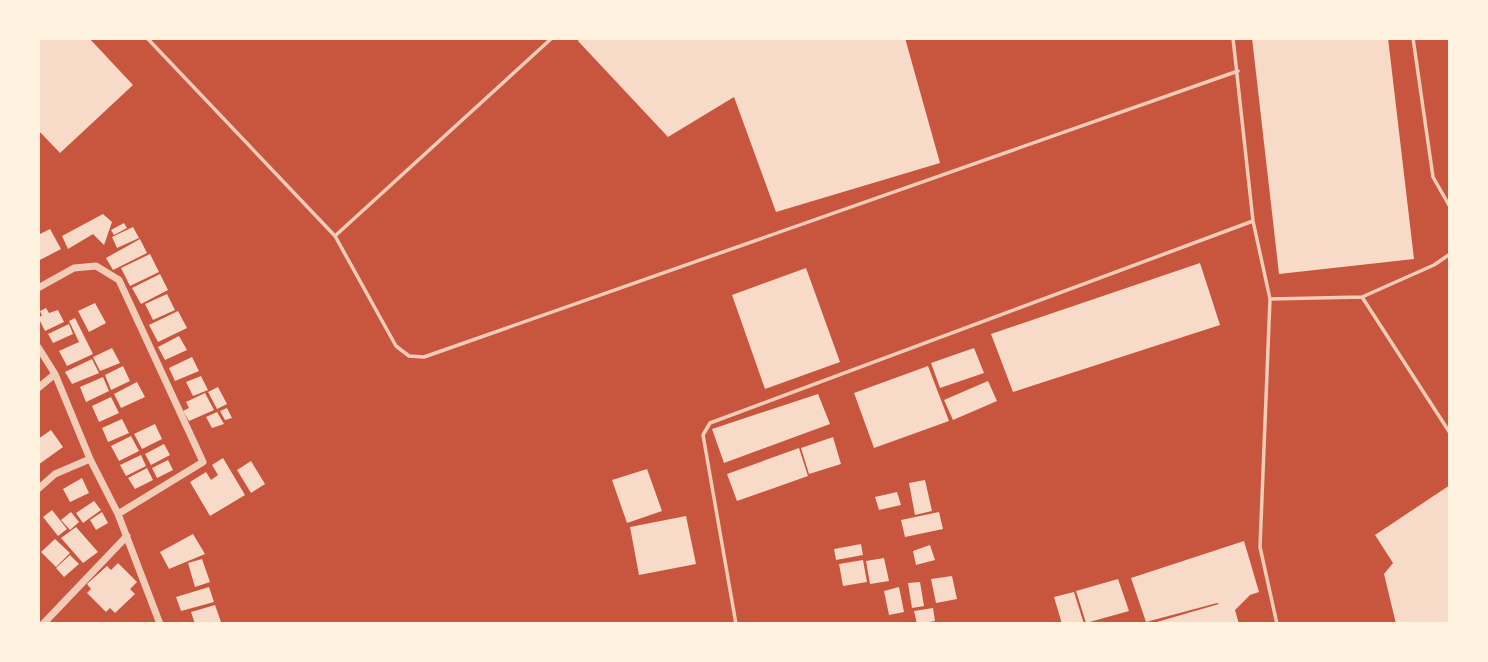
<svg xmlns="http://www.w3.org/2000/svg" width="1488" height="662" font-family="'Libre Baskerville',serif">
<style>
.building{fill:#f7dbc8}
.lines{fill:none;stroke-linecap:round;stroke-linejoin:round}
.service{stroke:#f1ccb7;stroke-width:3.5}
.minor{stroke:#f1ccb7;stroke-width:7}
</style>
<rect width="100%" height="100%" fill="#c8553d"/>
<path class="building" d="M38,38h51l44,47 -73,68 -22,-23z
M580,38h325l35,125 -164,49 -42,-115 -66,40 -90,-96z
M1252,38h136l26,221 -135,15z
M103,214l9,8 -8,23 -11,-11 -25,15 -6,-13z
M124,223l3,5 -13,7 -3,-5z
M133,227l6,11 -22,10 -5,-11z
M50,229l11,20 -23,12v-26z
M140,239l7,14 -34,17 -7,-12z
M150,254l9,18 -29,14 -9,-18z
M1200,263l20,62 -207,67 -22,-58z
M806,268l34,94 -75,27 -33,-94z
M160,274l8,16 -27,14 -9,-16z
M167,294l8,16 -22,10 -8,-16z
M95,303l11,20 -17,9 -11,-21z
M46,308l3,5 9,-3 6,12 -19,9 -7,-14 4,-1 -2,-5z
M178,311l9,17 -29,14 -9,-17z
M75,318l18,36 -26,12 -8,-15 20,-9 -10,-21z
M69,324l4,10 -20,9 -5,-9z
M179,336l8,14 -22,10 -7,-13z
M112,348l8,15 -20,8 -7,-14z
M974,348l10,25 -44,15 -9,-25z
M192,357l7,14 -24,10 -6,-13z
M92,359l7,14 -27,11 -7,-12z
M123,366l7,15 -19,9 -6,-15z
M928,366l21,55 -75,27 -20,-55z
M201,376l7,14 -15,6 -7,-14z
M103,377l6,14 -23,11 -6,-15z
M988,381l9,20 -44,19 -9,-20z
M137,382l8,15 -24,11 -7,-14z
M218,387l9,17 -10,5 -9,-17z
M205,393l9,17 -25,11 -6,-10 6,-3 -3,-6z
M818,394l12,30 -106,39 -12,-34z
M111,397l8,16 -20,9 -7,-16z
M227,408l5,10 -7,2 -5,-9z
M217,412l7,12 -12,4 -6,-11z
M122,419l7,14 -21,9 -6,-14z
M155,424l7,15 -20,10 -8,-15z
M51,430l12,17 -25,18v-26z
M131,436l8,15 -20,10 -8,-15z
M833,437l8,27 -32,10 -8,-26z
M164,444l6,11 -19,10 -6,-11z
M799,448l9,28 -71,25 -10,-27z
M141,455l5,11 -20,10 -6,-11z
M223,458l22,37 -35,21 -20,-34 16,-10 5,8 7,-5 -6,-10z
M168,460l5,10 -16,8 -5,-10z
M251,461l14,23 -14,9 -14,-23z
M147,468l6,12 -18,9 -7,-11z
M647,469l15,42 -35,12 -15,-43z
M82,478l7,15 -19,9 -7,-13z
M925,480l7,31 -17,4 -6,-32z
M1450,485v139h-54l-12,-50 9,-11 -18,-28z
M897,492l4,13 -22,5 -4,-13z
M94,501l7,9 -18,13 -7,-10z
M52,510l15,19 -9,7 -15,-19z
M71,512l8,10 -9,8 -9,-10z
M102,512l6,11 -12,7 -6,-10z
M939,512l4,17 -38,8 -4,-17z
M686,516l10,48 -57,11 -9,-48z
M76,527l22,25 -15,11 -22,-25z
M193,534l12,20 -36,15 -9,-17z
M55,539l15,14 -14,14 -15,-15z
M1244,541l15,51 -9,3 -15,15 4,14h-89l69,-20 -2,-1 -71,19 -15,-44z
M861,544l2,11 -27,5 -2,-11z
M930,545l5,15 -19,5 -3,-14z
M70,555l9,9 -15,13 -8,-9z
M884,558l5,23 -19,3 -4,-23z
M202,559l8,23 -15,5 -7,-24z
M863,560l4,22 -24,4 -4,-22z
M118,563l19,19 -7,7 5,5 -20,19 -5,-5 -4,4 -19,-19 4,-4 -4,-5 20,-18 4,4z
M952,576l5,23 -21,4 -5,-24z
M1118,579l11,32 -43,12 -10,-32z
M920,582l4,24 -12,2 -4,-25z
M209,587l5,15 -33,9 -5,-14z
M899,587l5,25 -15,3 -5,-24z
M1074,592l10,32h-22l-8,-27z
M215,605l6,17 -26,2 -4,-12z
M933,608l2,13 -18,3 -3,-13z"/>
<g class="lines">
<path class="service" d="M147,38l188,198
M552,38l-217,198 61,110 13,10 15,1 814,-286
M1233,38l20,183 17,78 -10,248 17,77
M1413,38l20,139 17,30
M1362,297l88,136
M1270,299l92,-2 72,-32 16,-11
M736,624l-33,-189 7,-12 543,-202"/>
<path class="minor" d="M38,288l36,-20 22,-2 23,14 84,182 -85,52
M38,347l17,27 35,85 28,55 42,110
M38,388l17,-14
M38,489l17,-15 35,-15
M43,624l84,-88"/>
</g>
<rect width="1488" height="662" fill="none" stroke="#fff3e0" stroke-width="80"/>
</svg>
